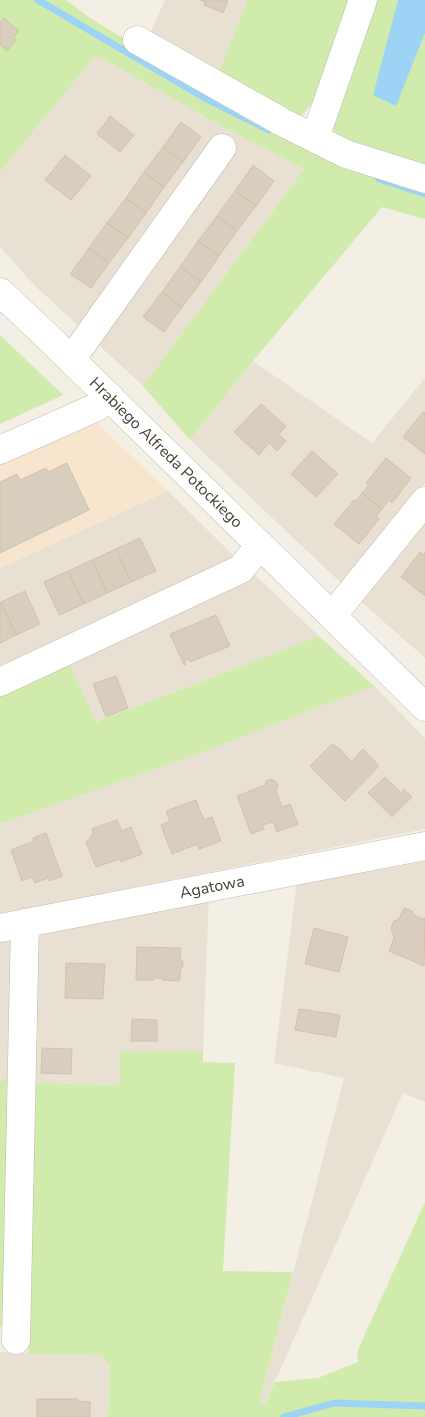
<svg xmlns="http://www.w3.org/2000/svg" width="425" height="1417" font-family="'Nunito Sans',sans-serif">
<style>
.residential{fill:#e8e1d3}
.commercial{fill:#f7e5ce}
.green{fill:#d0ebab}
.water{fill:#9dd4f5}
.lines{fill:none;stroke-linecap:round;stroke-linejoin:round}
.stream{stroke:#9dd4f5;stroke-width:7}
.building{fill:#d9cdbd;stroke:#d1c2ad}
.minor-casing{stroke:#c3b9aa;stroke-width:29}
.minor{stroke:#fff;stroke-width:28}
.labels{text-anchor:middle;dominant-baseline:central;stroke-width:4;stroke-linejoin:round;paint-order:stroke}
.street-label{font-size:16px;fill:#473f34;stroke:#fff}
</style>
<rect width="100%" height="100%" fill="#f4efe5"/>
<path class="residential" d="M165,0h83l-37,89 -66,-45z
M96,55l125,71 83,43 -161,217 -109,-101 -34,-38v-75z
M253,361l119,82 53,-65v105l-82,102 -153,-145z
M168,491l69,68 -237,113v-104z
M425,514v144l-67,-59z
M254,574l65,62 -224,86 -27,-62z
M374,686l51,52v91l-425,85v-90l198,-70z
M425,861v241l-22,-9 -138,311h-6l85,-326 -70,-15 23,-182 88,-12z
M209,894l-6,157 -83,2v32l-84,-2 -1,-135 9,-18z
M4,938l15,10 -4,121 -15,13v-143z
M0,1352l100,3 10,11 -2,51h-108z"/>
<path class="commercial" d="M96,422l72,69 -168,77v-109z"/>
<path class="green" d="M0,0h66l24,18 51,31 284,137v33l-43,-12 -129,154 -63,79 -47,-54 161,-217 -83,-43 -125,-71 -96,117z
M248,0h102l-31,96 -18,20 -84,-41z
M375,0h50v168l-73,-22 -23,-19z
M0,335l63,60 -63,29z
M319,636l55,50 -176,68 -198,70v-132l68,-32 28,62z
M203,1051v11l32,1 -12,208 70,1 -34,132h6l10,-22 43,-4 40,-16 -1,-10 68,-150v215h-317l2,-51 -10,-11 -72,-1 8,-271 84,2v-33z
M15,1069l-8,252 -7,6v-245z"/>
<path class="water" d="M398,0h27v33l-29,73 -23,-11z"/>
<g class="lines">
<path class="stream" d="M38,0l165,97 66,33
M379,179l46,15
M284,1417l50,-14 91,3"/>
</g>
<path class="building" d="M200,0h28l-5,13 -19,-8 1,-3z
M4,18l15,13 -6,7 3,2 -9,11 -7,-6v-22z
M110,116l24,19 -14,17 -23,-18z
M181,122l20,15 -18,25 -20,-15z
M163,147l20,15 -19,25 -20,-15z
M65,155l26,21 -20,24 -26,-20z
M253,165l21,16 -18,25 -21,-15z
M144,172l20,15 -18,26 -20,-15z
M235,191l21,15 -19,25 -20,-15z
M126,198l20,15 -18,25 -21,-15z
M217,216l20,15 -18,25 -21,-15z
M107,223l21,15 -19,25 -20,-15z
M198,241l21,15 -18,26 -21,-15z
M89,248l20,15 -18,25 -21,-14z
M180,267l21,15 -19,25 -20,-15z
M162,292l20,15 -18,25 -21,-15z
M261,404l25,22 -7,8 7,7 -9,10 -8,-8 -10,12 -25,-23z
M423,412l2,1v41l-22,-17z
M312,451l26,23 -22,23 -25,-23z
M386,458l25,20 -19,25 -3,-3 -7,9 -20,-16 7,-8 -3,-2z
M67,463l22,47 -89,43v-71l17,-8 3,6 26,-12 2,4z
M362,493l20,16 -6,8 3,2 -20,25 -25,-20 20,-24 2,1z
M140,538l16,33 -25,11 -15,-33z
M116,549l15,33 -24,11 -15,-33z
M420,552l3,3 2,-3v44l-24,-19z
M92,560l15,33 -23,11 -16,-33z
M68,571l16,33 -25,11 -15,-33z
M25,591l15,33 -24,11 -15,-33z
M1,602l15,33 -16,8v-40z
M216,615l14,31 -40,16 -1,-3 -5,2 2,3 -2,1 -14,-31z
M116,676l12,32 -22,9 -13,-33z
M332,744l8,5 11,13 12,-13 16,17 -34,35 -35,-35z
M385,777l16,16 3,-4 8,8 -20,20 -24,-24z
M271,779l5,3 2,5 -2,4 6,16 8,-3 8,20 -21,8 -4,-10 -11,3 2,4 -13,5 -14,-38 28,-11 1,-4z
M196,800l8,20 8,-3 9,24 -22,8 -2,-5 -25,10 -11,-29 9,-4 -4,-10z
M117,820l5,11 9,-4 11,27 -21,8 -1,-3 -24,8 -10,-25 3,-2 4,-7 -1,-4 2,-1z
M46,833l16,43 -13,5 -1,-3 -13,5 -3,-6 -10,4 -11,-31 23,-9 -1,-3z
M404,908l8,3 2,4 8,4 3,-1 -1,48 -35,-15 5,-13 -3,-10 3,-7 5,-2z
M314,928l34,9 -9,35 -34,-8z
M137,947l44,1 -1,10 3,4v5l-3,3v11l-18,-1v-2h-8v2h-18z
M66,963l39,1 -2,35 -38,-1z
M299,1009l41,6 -4,22 -41,-7z
M132,1019l25,1v21h-26z
M42,1048l30,1 -1,25 -30,-1z
M37,1399h40v2l13,1v15h-53z"/>
<g class="lines">
<g class="minor-casing">
<g id="minor">
<path d="M137,40l145,82 64,32 79,25"/>
<path d="M315,138l48,-138"/>
<path id="s1" d="M0,292l51,48 374,367"/>
<path d="M71,360l151,-212"/>
<path d="M0,450l97,-43 13,-10"/>
<path d="M332,616l93,-115"/>
<path d="M0,682l241,-113 19,-24"/>
<path id="s2" d="M0,928l425,-82"/>
<path d="M16,1340l9,-417"/>
</g>
</g>
<use href="#minor" class="minor"/>
</g>
<g class="labels">
<g class="street-label">
<text stroke="none"><textPath href="#s1" startOffset="231">Hrabiego Alfreda Potockiego</textPath></text>
<text stroke="none"><textPath href="#s2" startOffset="216">Agatowa</textPath></text>
</g>
</g>
</svg>
